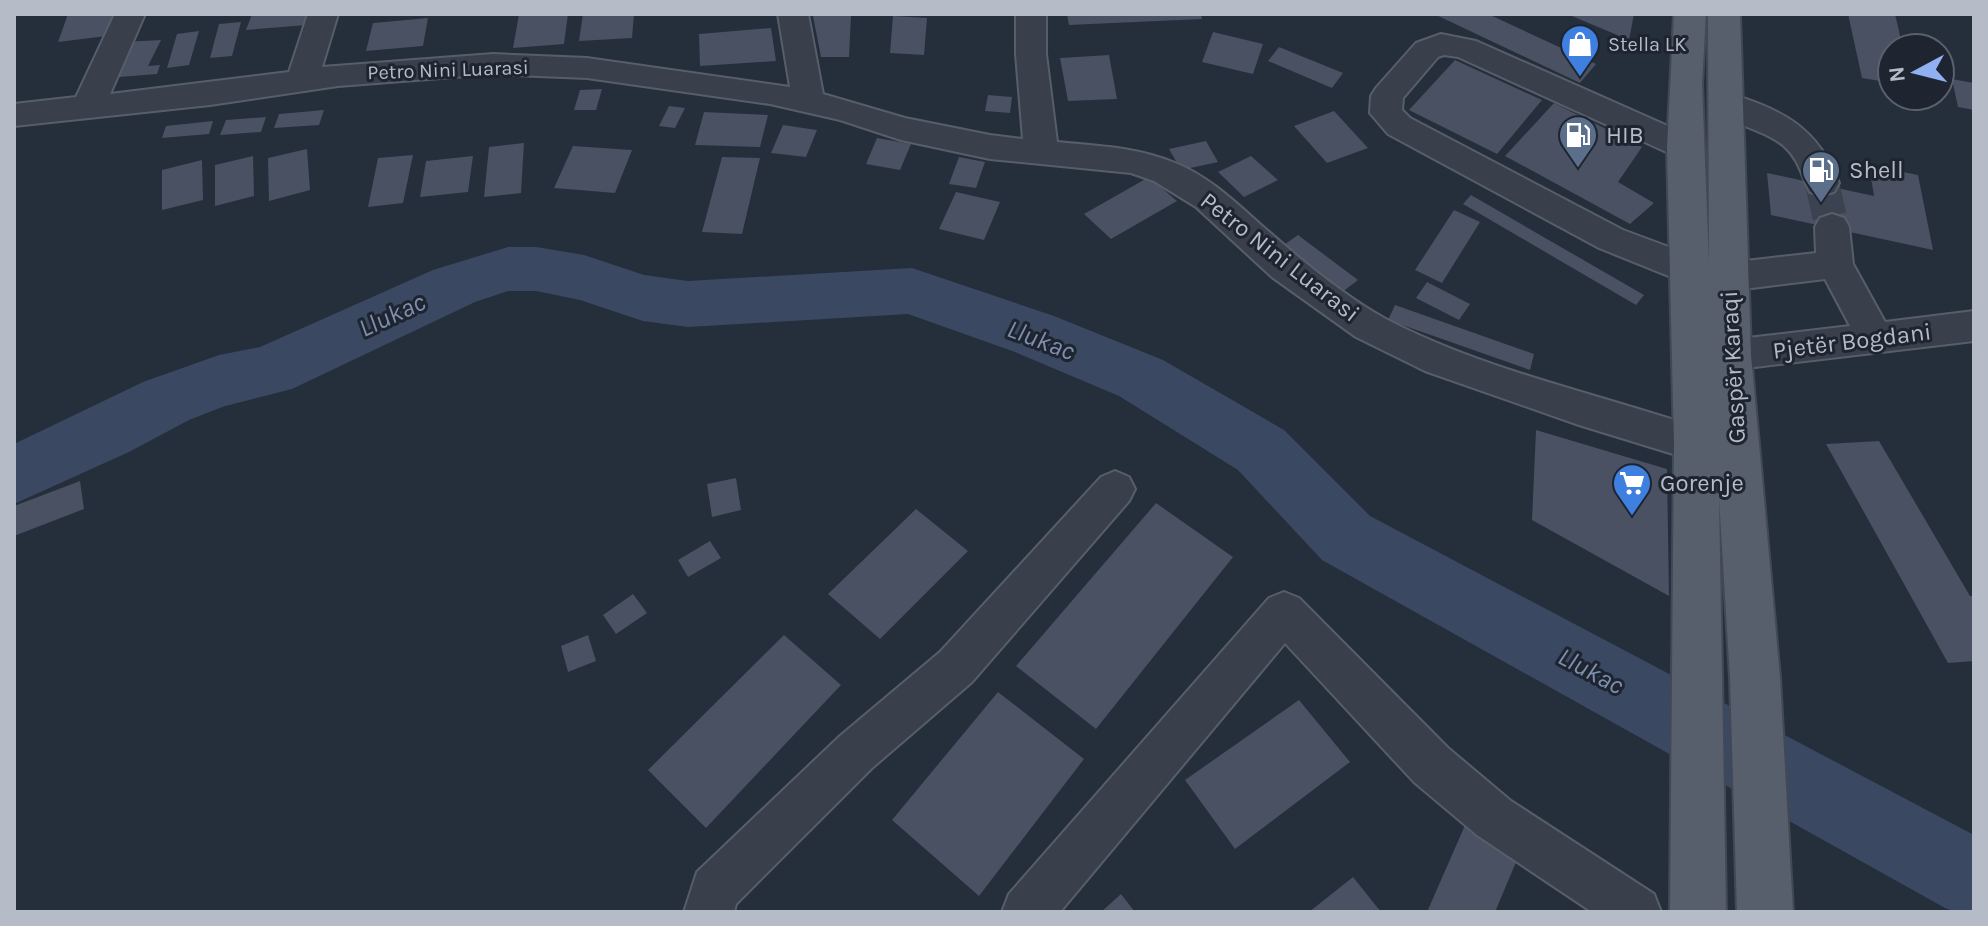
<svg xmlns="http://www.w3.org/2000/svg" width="1988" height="926" font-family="Karla,sans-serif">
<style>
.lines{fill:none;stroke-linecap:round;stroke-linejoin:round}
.river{fill:#3a4862;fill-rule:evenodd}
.building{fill:#495162}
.minor-tunnel{stroke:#3b4350;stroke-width:34;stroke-dasharray:34 17;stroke-linecap:butt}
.minor-casing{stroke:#575e6a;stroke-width:4}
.major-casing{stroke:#424955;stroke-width:4}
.minor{fill:#39404c;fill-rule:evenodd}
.major{fill:#575f6c;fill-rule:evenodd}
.labels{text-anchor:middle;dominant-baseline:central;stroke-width:6;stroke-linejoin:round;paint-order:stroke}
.far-poi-label{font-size:20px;fill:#b5bbc7;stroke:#1e2531;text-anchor:start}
.far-street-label{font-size:20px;fill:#b5bbc7;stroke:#1e2531}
.poi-label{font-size:24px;fill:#b5bbc7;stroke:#1e2531;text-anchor:start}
.street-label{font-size:24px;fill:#b5bbc7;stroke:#1e2531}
.water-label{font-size:26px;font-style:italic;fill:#7e8fad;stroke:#1e2531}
</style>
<rect width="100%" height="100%" fill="#252e3b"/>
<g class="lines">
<path class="river" d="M508,247h28l48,8 60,20 44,6 224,-13 142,48 109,44 121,70 86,86 604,319v77h-18l-11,-4 -623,-348 -84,-90 -119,-74 -104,-44 -107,-38 -220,13 -45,-6 -63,-21 -44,-9h-28l-33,11 -183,87 -67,17 -36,14 -60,32 -115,52v-60l129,-62 76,-27 41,-8 173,-77z"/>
</g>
<path class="building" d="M68,14h55l-8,21 -57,7z
M252,14h59l-4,11 -61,5z
M519,14h49l-4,30 -51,4z
M583,14h51l-2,24 -53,3z
M1067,14h134l1,5 -133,6z
M1434,14h54l108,50 -16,19z
M1567,14h67l-5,26z
M1848,14h47l8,34h-11v35l-30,-5z
M813,16h38l-2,41h-28z
M893,16l34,2 -3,37 -34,-2z
M428,18l-5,28 -57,5 7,-28z
M241,22l-9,34 -22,2 9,-34z
M771,28l5,33 -76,5 -1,-32z
M199,31l-10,34 -22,3 10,-34z
M1213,32l50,12 -10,30 -51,-12z
M161,40l-13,26 12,-1 -3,9 -50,4 15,-36z
M1279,47l64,26 -11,15 -64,-27z
M1109,55l8,44 -49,2 -8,-43z
M1455,60l87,40 -45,54 -88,-44z
M1952,79l22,4v27l-16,-3z
M602,89l-6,21h-22l6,-20z
M988,95l24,2 -2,16 -25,-2z
M1554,103l88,44 -24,35 36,21 -24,21 -125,-68z
M669,106l16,2 -10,20 -16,-2z
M324,110l-5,15 -45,3 5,-14z
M1334,111l34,37 -41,15 -33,-37z
M704,112l64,3 -8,32 -65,-2z
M266,117l-5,15 -41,3 6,-15z
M213,121l-4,13 -47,4 4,-12z
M783,125l34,5 -11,27 -35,-4z
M877,138l34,6 -11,26 -34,-6z
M1206,141l12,21 -37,8 -12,-21z
M524,143l-3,50 -37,4 5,-50z
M573,146l59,4 -17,43 -61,-5z
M307,149l3,41 -41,11 -1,-43z
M413,155l-10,48 -35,4 10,-49z
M253,156l1,40 -39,10v-41z
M473,156l-5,36 -48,5 6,-36z
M1251,156l27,24 -34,17 -26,-25z
M722,157l38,1 -18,76 -40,-2z
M959,157l26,5 -9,26 -27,-4z
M202,160l1,40 -41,10v-40z
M1869,165l49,10 15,75 -162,-35 -4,-42 107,23z
M1149,177l28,24 -66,38 -27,-25z
M956,192l44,10 -16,38 -45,-11z
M1471,195l173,100 -8,10 -173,-101z
M1454,210l26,12 -38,61 -27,-13z
M1298,235l60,45 -17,13 -60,-46z
M1427,282l43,22 -11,16 -43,-22z
M1395,305l139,49 -4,16 -142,-50z
M1536,430l131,39 2,127 -137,-76z
M1879,441l91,155h4v65l-26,2 -122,-219z
M736,478l5,32 -29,7 -5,-33z
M80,481l4,28 -70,27v-30z
M1156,503l77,54 -137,172 -80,-63z
M916,509l52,42 -88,88 -52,-45z
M710,541l11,17 -33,19 -10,-17z
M633,594l14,19 -31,21 -13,-19z
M588,635l8,26 -28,11 -7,-26z
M784,635l57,50 -135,143 -58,-58z
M998,692l86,67 -105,137 -87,-76z
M1299,700l51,62 -115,87 -50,-69z
M1466,823l53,32 -24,57h-68z
M1353,877l28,35h-72z
M1121,894l14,18h-34z"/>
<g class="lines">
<path class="minor-tunnel" d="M1822,183l10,44"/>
<g class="minor-casing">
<path id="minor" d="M115,14h30l-35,80 179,-22 19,-58h30l-16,53 171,-13 94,4 203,29 -12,-73h30l15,80 82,24 85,17 33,4 -7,-85v-40h30v40l11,88c40,4 80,5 118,21 36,14 64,43 93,68 35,31 75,64 116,87 102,54 218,76 326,114l6,12 -6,12 -14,5 -117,-36 -154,-54 -69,-34 -84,-60 -76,-70 -42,-26 -23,-8 -141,-14 -89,-19 -61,-20 -70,-16 -183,-26 -94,-4 -155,12 -128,19 -196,21v-22l62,-7z
M1441,34l35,7 221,98 4,8 -4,8 -12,4 -12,-4 -215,-98 -14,-2 -6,2 -35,41 -1,12 8,8 213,112 70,26 35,7 88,-10 -1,-26 5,-9 12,-4 12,4 5,9 4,37 32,58 89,-11v30l-244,29 -13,-4 -6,-11 6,-11 13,-4 120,-14 -25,-47 -97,12 -52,-12 -77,-31 -211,-114 -18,-21 1,-17 5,-8 40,-45z
M1727,93c55,16 91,35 112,90l-5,9 -12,3 -12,-3c-8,-15 -11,-32 -24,-44 -19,-19 -63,-24 -75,-44l5,-8z
M1115,471l14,6 6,12 -6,12 -157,181 -100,86 -136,136 -2,8h-50l13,-40 143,-136 100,-84 161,-175z
M1284,592l15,6 149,150 63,53 143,93 7,18h-69l-115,-77 -63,-53 -129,-139 -225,269h-58l7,-18 260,-296z"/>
</g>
<g class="major-casing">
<path id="major" d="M1674,14h32l-4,70 7,179 -1,-249h32l11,341 29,323 13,234h-56l-7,-234 -11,-180 7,414h-56l4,-468 -7,-297z"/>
</g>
<use href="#minor" class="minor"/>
<use href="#major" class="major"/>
</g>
<defs>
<g id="shop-pin" transform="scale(2)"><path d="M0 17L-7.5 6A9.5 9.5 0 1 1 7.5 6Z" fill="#3f7fe0" stroke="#1e2531"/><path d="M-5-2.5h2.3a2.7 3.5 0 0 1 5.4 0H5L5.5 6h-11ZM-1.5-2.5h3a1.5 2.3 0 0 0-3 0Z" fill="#fff"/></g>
<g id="fuel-pin" transform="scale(2)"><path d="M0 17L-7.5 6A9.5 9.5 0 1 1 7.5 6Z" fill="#5c6f8a" stroke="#1e2531"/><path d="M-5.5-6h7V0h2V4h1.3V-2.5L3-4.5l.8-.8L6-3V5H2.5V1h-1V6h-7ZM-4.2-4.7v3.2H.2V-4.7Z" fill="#fff"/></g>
<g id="supermarket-pin" transform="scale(2)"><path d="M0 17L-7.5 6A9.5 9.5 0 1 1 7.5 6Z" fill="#3f7fe0" stroke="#1e2531"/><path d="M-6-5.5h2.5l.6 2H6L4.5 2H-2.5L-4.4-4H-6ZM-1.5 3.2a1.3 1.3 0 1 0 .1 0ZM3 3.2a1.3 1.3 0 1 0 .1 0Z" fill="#fff"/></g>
</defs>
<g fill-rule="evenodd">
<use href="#shop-pin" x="1580" y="44"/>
<use href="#fuel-pin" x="1578" y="135"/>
<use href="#fuel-pin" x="1821" y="170"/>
<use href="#supermarket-pin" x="1632" y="483"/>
</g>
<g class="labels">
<g class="far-poi-label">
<text x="1608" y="44">Stella LK</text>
</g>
<g class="far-street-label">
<text transform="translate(448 70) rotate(-2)">Petro Nini Luarasi</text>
</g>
<g class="poi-label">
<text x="1606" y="135">HIB</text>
<text x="1849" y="170">Shell</text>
<text x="1660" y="483">Gorenje</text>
</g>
<g class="street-label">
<text transform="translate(1280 257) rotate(38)">Petro Nini Luarasi</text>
<text transform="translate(1852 341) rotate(-7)">Pjetër Bogdani</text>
<text transform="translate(1733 367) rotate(-93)">Gaspër Karaqi</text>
</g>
<g class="water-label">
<text transform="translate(392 315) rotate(-25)">Llukac</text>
<text transform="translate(1041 340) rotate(21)">Llukac</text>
<text transform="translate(1591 671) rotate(28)">Llukac</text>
</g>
</g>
<rect width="1988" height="926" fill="none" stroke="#b5bbc7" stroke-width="32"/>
<g transform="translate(1916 72) rotate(263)"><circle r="38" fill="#1e2531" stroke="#5a616d" stroke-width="2"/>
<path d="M0-6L14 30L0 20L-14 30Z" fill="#90b0f1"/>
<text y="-12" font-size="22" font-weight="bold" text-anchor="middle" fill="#b5bbc7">N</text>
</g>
</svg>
